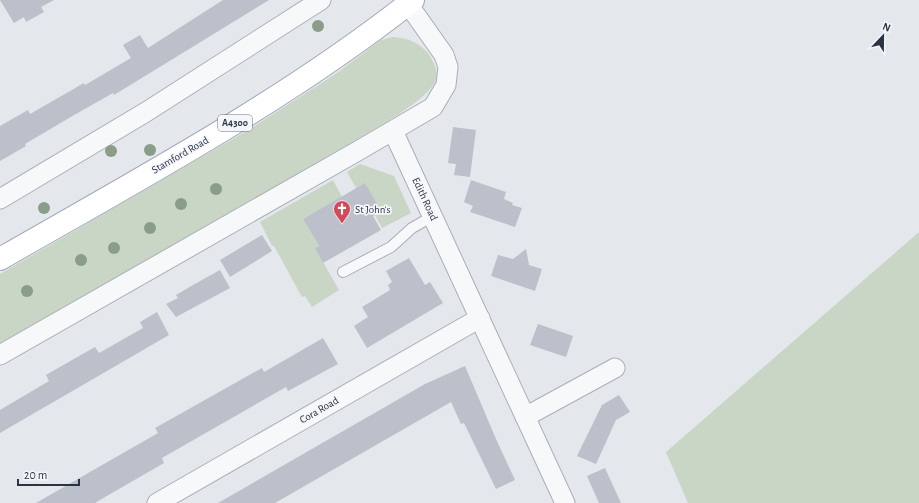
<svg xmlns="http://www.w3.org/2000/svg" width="919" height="503" font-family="'Alegreya Sans',sans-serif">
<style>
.green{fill:#c9d6c5}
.building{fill:#bbc0ca}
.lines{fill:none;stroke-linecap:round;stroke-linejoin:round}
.lane-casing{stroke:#a9aeb7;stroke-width:12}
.street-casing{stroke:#a9aeb7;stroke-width:21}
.primary-casing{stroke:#a3abb8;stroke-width:24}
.lane{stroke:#f7f8fa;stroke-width:10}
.street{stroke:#f7f8fa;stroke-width:19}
.primary{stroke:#fff;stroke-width:22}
.tree{fill:#899d89}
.labels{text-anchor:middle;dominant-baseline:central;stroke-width:3.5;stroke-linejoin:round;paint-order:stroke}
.shield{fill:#f4f6f9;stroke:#676e7b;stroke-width:1}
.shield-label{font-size:10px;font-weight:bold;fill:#2b3445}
.street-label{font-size:11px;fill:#2b3445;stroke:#f4f6f9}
.poi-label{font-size:11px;fill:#2b3445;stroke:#f4f6f9;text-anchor:start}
</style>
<rect width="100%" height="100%" fill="#e4e7ec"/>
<path class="green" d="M393,37c15,1 28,6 37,19 4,7 8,15 6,23 -5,20 -67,53 -85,64l-351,201v-70l250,-145 87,-56 44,-33z
M360,164l34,12 17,37 -29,15 -7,-13 6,-4 -16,-27 -9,4 -9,-16z
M333,180l9,17 -39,22 16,27 -4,2 24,42 -27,17 -7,-11 -3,1 -28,-51h-2l-12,-24z
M919,232v271h-231l-22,-51z"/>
<path class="building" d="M0,0h54l-13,7 3,5 -18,10 -2,-5 -10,6z
M223,0h46l-155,95 -1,-2 -44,25 -44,26 1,2 -26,15v-35l28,-16 2,4 54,-31 1,2 46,-27 -8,-13 17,-10 8,13z
M453,127l23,3 -6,47 -16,-2 2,-11 -8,-1z
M471,180l35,12 -2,7 9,4 -1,2 10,3 -7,19 -45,-15 3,-6 -9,-4z
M365,183l16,28 -8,5 8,14 -58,33 -8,-15 4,-2 -16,-27z
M262,235l10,16 -42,26 -10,-17z
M526,249l3,16 13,4 -7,22 -44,-15 7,-21 15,4z
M409,258l16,27 5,-3 13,21 -76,45 -13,-22 14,-9 -6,-10 28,-17 -2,-5 4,-3 -6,-11z
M220,270l10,18 -54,29 -10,-13 12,-6 -2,-3 17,-10z
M157,312l12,23 -169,98v-23l49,-29 -3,-6 33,-19 16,-9 4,6 44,-25 -3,-6z
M538,324l35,12 -7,21 -36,-12z
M323,338l15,26 -50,27 -2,-4 -124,71 2,5 -59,34 -10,6h-59l122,-70 -3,-5 107,-60 2,4z
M465,366l31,73 19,41 -19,9 -32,-66 -3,1 -10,-22 -176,101h-57l207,-119z
M619,395l11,17 -14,8 -20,44 -19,-8 25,-51z
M605,468l10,22 6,13h-22l-12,-27z"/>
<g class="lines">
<g class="lane-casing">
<path id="lane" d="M343,272l48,-25 21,-19 21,-12"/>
</g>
<g class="street-casing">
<path id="street" d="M393,131l172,372
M0,199l146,-87 175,-112
M0,355l356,-203 77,-45 13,-22 2,-18 -4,-12 -36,-51
M525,417l90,-49
M157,503l323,-185"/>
</g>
<g class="primary-casing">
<path id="primary" d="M0,259c141,-81 285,-158 413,-259"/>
</g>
<use href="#lane" class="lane"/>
<use href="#street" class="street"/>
<use href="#primary" class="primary"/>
</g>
<g class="tree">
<circle cx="318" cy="26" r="6"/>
<circle cx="150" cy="150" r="6"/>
<circle cx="111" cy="151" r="6"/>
<circle cx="216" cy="189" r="6"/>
<circle cx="181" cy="204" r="6"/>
<circle cx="44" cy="208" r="6"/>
<circle cx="150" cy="228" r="6"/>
<circle cx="114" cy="248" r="6"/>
<circle cx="81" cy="260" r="6"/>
<circle cx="27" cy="291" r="6"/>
</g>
<defs>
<g id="church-pin" transform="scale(0.9)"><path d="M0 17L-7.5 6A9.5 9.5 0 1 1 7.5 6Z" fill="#d1495b" stroke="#f4f6f9"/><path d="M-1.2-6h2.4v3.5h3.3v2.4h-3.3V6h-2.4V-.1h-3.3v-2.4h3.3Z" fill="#fff"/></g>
</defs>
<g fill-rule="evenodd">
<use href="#church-pin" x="342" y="209"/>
</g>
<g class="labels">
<rect class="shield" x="218" y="115" width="34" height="16" rx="3"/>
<g class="shield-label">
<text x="235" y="123">A4300</text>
</g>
<g class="street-label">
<text transform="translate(180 155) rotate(-30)">Stamford Road</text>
<text transform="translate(425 199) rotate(65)">Edith Road</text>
<text transform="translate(319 410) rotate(-30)">Cora Road</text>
</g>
<g class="poi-label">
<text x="355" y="209">St John's</text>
</g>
</g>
<g transform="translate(883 36) rotate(22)" stroke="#f4f6f9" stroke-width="3" paint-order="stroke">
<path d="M0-3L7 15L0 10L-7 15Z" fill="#2b3445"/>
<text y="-6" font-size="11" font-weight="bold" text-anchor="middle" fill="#2b3445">N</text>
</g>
<path d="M18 479v6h61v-6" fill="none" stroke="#2b3445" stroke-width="2"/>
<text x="24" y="479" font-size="12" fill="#2b3445" stroke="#f4f6f9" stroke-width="3" paint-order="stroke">20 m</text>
</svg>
